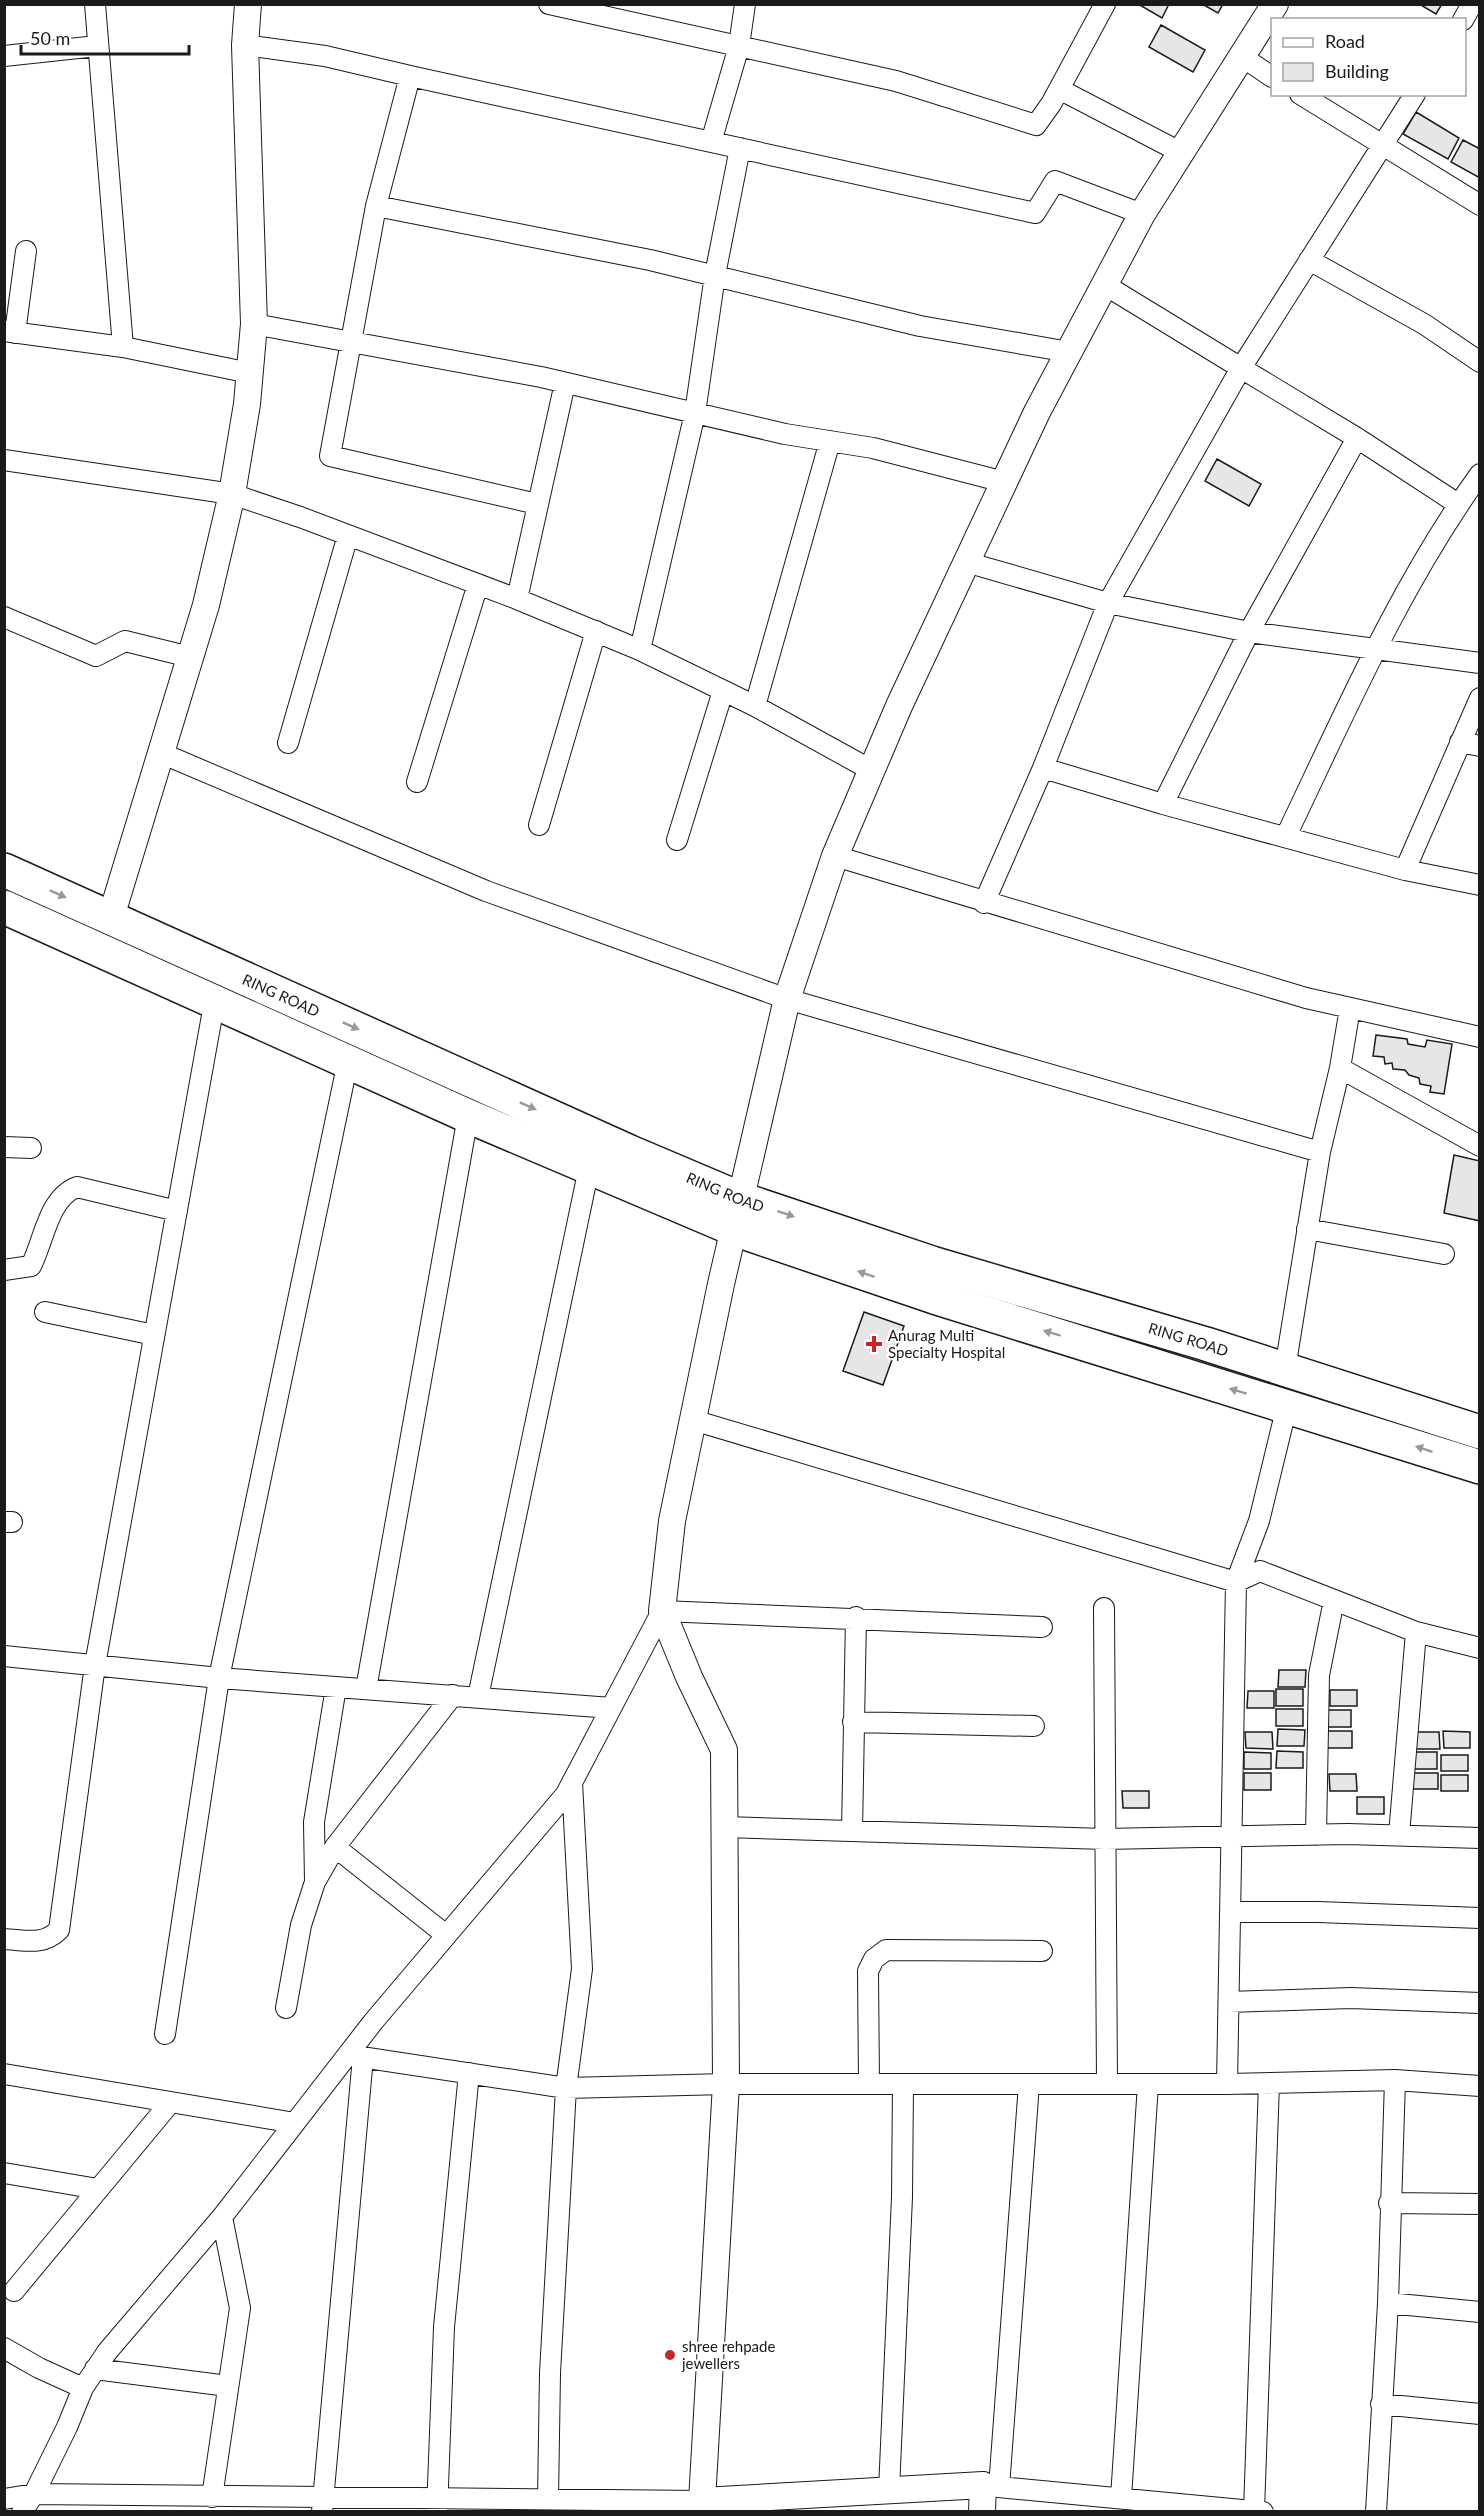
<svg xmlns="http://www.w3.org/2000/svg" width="1484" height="2516" font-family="Lato,sans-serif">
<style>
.building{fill:#e6e6e6;stroke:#1a1a1a;stroke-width:1.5}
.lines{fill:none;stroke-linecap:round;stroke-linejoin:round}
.minor-casing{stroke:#1a1a1a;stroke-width:22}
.tertiary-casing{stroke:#1a1a1a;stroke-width:28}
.trunk-casing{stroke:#1a1a1a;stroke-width:36}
.minor{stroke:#fff;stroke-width:20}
.tertiary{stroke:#fff;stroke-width:26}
.trunk{stroke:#fff;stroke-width:33}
.oneway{fill:#989898}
.poi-dot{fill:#c62828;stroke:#fff;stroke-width:2}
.labels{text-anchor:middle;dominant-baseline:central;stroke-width:4.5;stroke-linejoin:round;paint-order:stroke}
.street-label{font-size:15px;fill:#1a1a1a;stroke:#fff}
.poi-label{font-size:15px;fill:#1a1a1a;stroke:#fff;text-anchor:start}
</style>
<rect width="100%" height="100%" fill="#fff"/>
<path class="building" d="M1138,4h31l-7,14z
M1202,4h21l-5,9z
M1419,4h23l-6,10z
M1161,25l44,25 -12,22 -44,-25z
M1416,112l43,26 -11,21 -45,-25z
M1463,140l17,9v29l-29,-16z
M1217,459l44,25 -12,22 -44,-25z
M1376,1035l31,4 1,5 17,3 2,-7 25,4 -8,50 -14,-2 1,-6 -11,-2 -1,-6 -10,-3 -4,-5 -12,-1 -1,-6 -7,1 -1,-7 -11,-1z
M1454,1155l26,6v60l-36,-8z
M864,1312l40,14 -21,59 -40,-14z
M1279,1670h27l-1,17h-27z
M1276,1689h27v17h-27z
M1330,1690h27v16h-27z
M1248,1691h26v17h-27z
M1276,1709h27v17h-27z
M1324,1710h27v17h-27z
M1278,1729l27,1 -1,16h-27z
M1325,1731h27v17h-26z
M1443,1731l27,1v16h-26z
M1245,1732h27l1,17 -27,-1z
M1412,1732h27l1,17h-27z
M1277,1751l26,1v16h-27z
M1244,1752l27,1v16h-27z
M1410,1752h27v17h-27z
M1441,1755h27v16h-27z
M1244,1773h27v17h-27z
M1411,1773h27v16h-27z
M1329,1774h27l1,17h-27z
M1441,1775h27v16h-27z
M1122,1791h27v17h-26z
M1357,1797h27v17h-27z"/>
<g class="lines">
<g class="minor-casing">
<path id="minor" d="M95,4l28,343 127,26
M549,4l347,77 140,44 15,-21 54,-100
M1463,20l9,-16
M245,45l80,11 85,20 -34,130 274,54 270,66 149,26
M4,56l93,-10
M1241,56l31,21
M410,76l625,137 20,-32 87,33
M1059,89l121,63
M1300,94l180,111
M711,142l28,-96 6,-42
M376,206l-46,250 207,48
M1309,260l115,64 56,38
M254,324l287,53 244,57 88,14 131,34
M4,331l119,16
M15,333l11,-82
M1357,438l101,66
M4,460l228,34 68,23 217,82 123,51 115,56 116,64
M966,562l142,41 141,29 231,31
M517,599l48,-216
M4,617l92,39 29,-15 65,16
M640,650l55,-237 20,-138 25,-127
M755,706l75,-265
M1460,742l20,4
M288,743l60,-208
M161,753l325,138 301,108 533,153
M1043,768l120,36 86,-172 108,-194 -116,-70 174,-274
M417,782l61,-198
M1163,804l242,66 75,15
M539,825l57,-194
M1286,836c59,-123 114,-251 194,-362
M677,840l46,-149
M835,856l471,142 174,39
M1405,870l75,-172
M984,903l59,-135 65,-165 133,-235 -136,-83
M1340,1068l140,78
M4,1147l27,1
M1307,1229l137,25
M4,1270l27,-4c13,-25 17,-68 46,-79l100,24
M45,1312l109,23
M1285,1369l35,-217 20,-84 10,-60
M4,1522h8
M1236,1582l24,-11 156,61 -17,203
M1236,1582l23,-61 28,-115
M1104,1608l3,476
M1416,1632l64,16
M4,1656l215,22 392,30
M366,1689l102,-573
M478,1697l111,-529
M853,1722l181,4
M725,1827l380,12 243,-5 132,4
M852,1831l4,-214
M1316,1835l3,-160 15,-75
M335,1847l111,88
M315,1882l-1,-60 22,-135
M1230,1912h88l162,6
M4,1939c21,1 39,7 55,-9l36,-265 120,-666
M1229,2002l122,-4 129,5
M286,2008l15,-83 14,-43 20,-35 118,-152
M165,2034l54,-356 129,-617
M348,2055l218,33 160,-4h501l9,-502 -543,-162
M4,2074l291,49
M869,2084l-1,-113 6,-12 12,-9 156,1
M1227,2084l168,-4 85,6
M4,2173l94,16
M1389,2203l91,1
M14,2291l156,-188
M1388,2303l92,9
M4,2348l35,20 44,20
M95,2369l133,17
M1381,2404l99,10
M988,2486l275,26
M999,2487l30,-403
M889,2490l13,-293 1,-113
M212,2497l28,-189 -18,-91
M1121,2498l27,-414
M4,2499l30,-5 668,7
M548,2499l2,-126 16,-285 16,-119 -10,-187
M1254,2511l15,-428
M22,2512l12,-18 33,-67 16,-39 24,-36 115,-135 151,-195 193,-228 96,-183 380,16
M322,2512l41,-455
M437,2512l7,-185 25,-254
M1376,2512l12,-209 7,-223"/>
</g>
<g class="tertiary-casing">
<path id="tertiary" d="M111,917l95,-312 26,-111 15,-90 7,-80 -9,-279 3,-41
M982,2512l1,-27 -281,16 24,-417 -2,-334 -35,-73 -27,-66 10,-90 49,-237 66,-285 48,-143 64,-150 138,-294 105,-198 133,-210"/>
</g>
<g class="trunk-casing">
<g id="trunk">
<path id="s1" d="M4,870l626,282 111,47 191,64 274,81 274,88"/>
<path d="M4,907l464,209 266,113 200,68 546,170"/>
</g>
</g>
<use href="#minor" class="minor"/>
<use href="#tertiary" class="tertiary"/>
<use href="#trunk" class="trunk"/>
</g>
<defs><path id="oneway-solid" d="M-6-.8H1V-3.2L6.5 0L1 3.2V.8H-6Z" transform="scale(1.5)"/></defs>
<g class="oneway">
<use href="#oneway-solid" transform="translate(58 894) rotate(24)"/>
<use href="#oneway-solid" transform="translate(351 1026) rotate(24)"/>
<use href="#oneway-solid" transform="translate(528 1106) rotate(24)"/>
<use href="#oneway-solid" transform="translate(786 1214) rotate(18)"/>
<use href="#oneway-solid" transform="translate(866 1274) rotate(-161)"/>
<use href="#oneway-solid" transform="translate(1052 1333) rotate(-163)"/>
<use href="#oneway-solid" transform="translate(1238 1391) rotate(-163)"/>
<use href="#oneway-solid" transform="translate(1424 1449) rotate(-162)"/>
</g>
<g class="poi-dot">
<path d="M871 1335h6v6h6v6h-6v6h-6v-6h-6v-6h6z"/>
<circle cx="670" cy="2355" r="6"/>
</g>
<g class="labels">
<g class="street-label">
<text stroke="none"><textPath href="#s1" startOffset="304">RING ROAD</textPath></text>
<text stroke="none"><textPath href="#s1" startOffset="790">RING ROAD</textPath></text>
<text stroke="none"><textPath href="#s1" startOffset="1276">RING ROAD</textPath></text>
</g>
<g class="poi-label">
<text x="888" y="1335">Anurag Multi<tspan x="888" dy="17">Specialty Hospital</tspan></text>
<text x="682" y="2346">shree rehpade<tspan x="682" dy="17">jewellers</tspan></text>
</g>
</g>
<rect width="1484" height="2516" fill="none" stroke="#1a1a1a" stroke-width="12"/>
<rect x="1271" y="18" width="195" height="78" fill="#ffffff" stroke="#a3a3a3" stroke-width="1.5"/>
<rect x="1283" y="38" width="30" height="9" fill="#ffffff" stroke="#a3a3a3" stroke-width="1.5"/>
<text x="1325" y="48" font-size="18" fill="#1a1a1a">Road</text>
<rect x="1283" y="63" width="30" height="18" fill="#e6e6e6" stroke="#a3a3a3" stroke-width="1.5"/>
<text x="1325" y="78" font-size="18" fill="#1a1a1a">Building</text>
<path d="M21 45v9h168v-9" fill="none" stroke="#1a1a1a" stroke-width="3"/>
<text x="30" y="45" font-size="18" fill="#1a1a1a" stroke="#ffffff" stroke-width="4.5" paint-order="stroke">50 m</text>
</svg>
